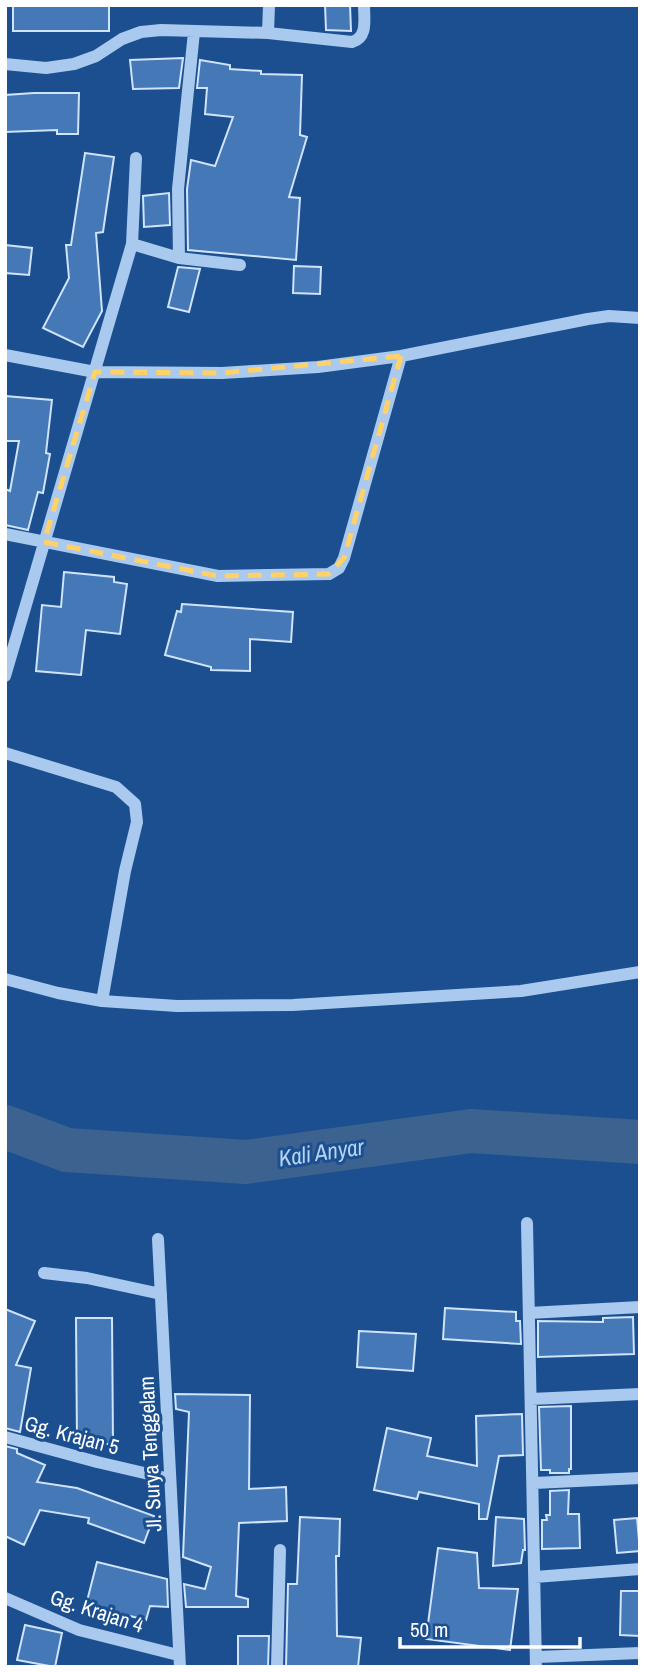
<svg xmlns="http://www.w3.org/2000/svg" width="645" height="1672" font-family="'Archivo Narrow',sans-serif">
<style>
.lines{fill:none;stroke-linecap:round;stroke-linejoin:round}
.river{stroke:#3c6290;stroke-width:44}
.building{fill:#4478b7;stroke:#cfe3fa;stroke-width:2}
.minor{stroke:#a9c9ee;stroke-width:12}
.marked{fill:none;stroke:#ffd166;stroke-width:5;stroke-dasharray:14 9;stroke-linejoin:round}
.labels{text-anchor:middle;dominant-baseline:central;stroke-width:6;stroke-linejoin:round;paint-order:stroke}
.street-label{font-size:21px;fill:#fff;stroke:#1b4f8f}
.water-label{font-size:23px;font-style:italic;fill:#b5d3f5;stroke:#1b4f8f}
</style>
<rect width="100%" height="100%" fill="#1b4f8f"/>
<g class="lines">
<path class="river" d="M5,1127l62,23 179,12 225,-31 169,11"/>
</g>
<path class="building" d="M13,5h96v26h-96z
M325,5h25l1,26 -25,-1z
M183,58l-4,30 -46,1 -3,-29z
M200,60l30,5v4l31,2v3l41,1 -2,60 7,2 -18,60 11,1 -4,62 -108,-10 -1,-61 4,-29 24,6 18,-49 -28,-3 2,-26h-10z
M34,93h45l-1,41h-21v-4l-52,2v-37z
M85,153l29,4 -11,75 -7,1 6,78 -19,36 -40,-19 26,-50 -3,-33h5z
M169,193l1,32 -26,2 -1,-31z
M5,245l27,3 -3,27 -24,-2z
M294,266l27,1 -1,27 -27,-1z
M178,267l22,2 -11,43 -21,-5z
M5,396l47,4 -6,53 4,1 -7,39 -5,-1 -10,38 -23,-5v-36l5,2 9,-50h-14z
M64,572l50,5v5l13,2 -7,50 -34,-4 -5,45 -45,-4 6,-66 19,2z
M182,604l111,8 -2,30 -41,-3v32l-39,-1v-3l-46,-12 12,-44 4,1z
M445,1308l71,4v9h4l1,23 -78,-5z
M5,1309l30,12 -19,44 15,3 -11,64 -15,-4z
M633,1317l1,37 -96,3v-36l65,1v-4z
M76,1318h36l1,126h-36z
M359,1331l57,3 -3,37 -56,-4z
M175,1394l75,1 -1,94 37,-2 1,34 -48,2 -3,73 12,3v8h-62l-2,-23 21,5 6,-22 -28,-10 6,-145 -13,-3z
M571,1406v63h-2v4h-19v-3h-9l-2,-63z
M522,1414l1,41 -24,1 -12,63h-8v-15l-60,-12 -2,7 -43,-9 13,-62 44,10 -4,18 50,10 -1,-50z
M5,1446l12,3v4l28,12 -8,17 40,6 77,28 -10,27 -56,-20 1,-5 -49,-8 -16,35 -19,-9z
M569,1490l-1,24h11l1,34 -38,1v-29h5l-1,-5h4v-24z
M300,1517l40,2 -1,37h-3l1,80 24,2 -3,29h-72l2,-83h9z
M496,1517l28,2 1,31h-2l-2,13 -28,3z
M637,1518l3,33 -23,2 -3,-33z
M438,1548l39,5 2,35 39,1 -8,61 -84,-11z
M97,1562l70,17 1,28 -18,-1 -4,14 -60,-15z
M621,1591h19v45l-20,-1z
M25,1625l37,8 -7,34 -38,-7z
M238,1636h31l-1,31h-30z"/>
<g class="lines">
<path class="minor" d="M268,33l1,-28
M5,64l41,4 28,-4 22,-8 26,-17 19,-7 20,-2 107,3 84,9c16,-5 12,-22 12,-37
M132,244l47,14 61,7
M179,258l-1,-69 16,-157
M5,355l90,17 127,1 96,-6 83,-11 187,-37 21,-3 31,2
M5,534l213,42 111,-2 10,-6 5,-10 57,-202
M5,676l127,-432 4,-86
M5,753l111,34 19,17 2,18 -12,49 -23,130
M5,979l53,14 44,8 75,5 116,-1 228,-14 119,-19
M527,1223l9,444
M158,1239l22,428
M44,1273l43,5 74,16
M529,1313l111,-6
M531,1399l109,-5
M5,1437l92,25 73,17
M534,1483l106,-5
M535,1577l105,-8
M5,1598l74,32 99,25
M537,1657l103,-4
M277,1667l3,-117"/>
</g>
<path class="marked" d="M401,356l-57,202 -15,16 -111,2 -174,-34 51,-170 127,1z"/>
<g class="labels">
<g class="street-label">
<text transform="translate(72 1435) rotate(15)">Gg. Krajan 5</text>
<text transform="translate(150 1454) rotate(-93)">Jl. Surya Tenggelam</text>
<text transform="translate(97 1611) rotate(18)">Gg. Krajan 4</text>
</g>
<g class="water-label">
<text transform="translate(321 1152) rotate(-8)">Kali Anyar</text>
</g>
</g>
<rect width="645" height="1672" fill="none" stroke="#ffffff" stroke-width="14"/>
<path d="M400 1637v10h180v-10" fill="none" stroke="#ffffff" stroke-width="3.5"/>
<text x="410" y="1637" font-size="21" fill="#ffffff" stroke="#1b4f8f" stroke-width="5" paint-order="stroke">50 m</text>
</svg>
